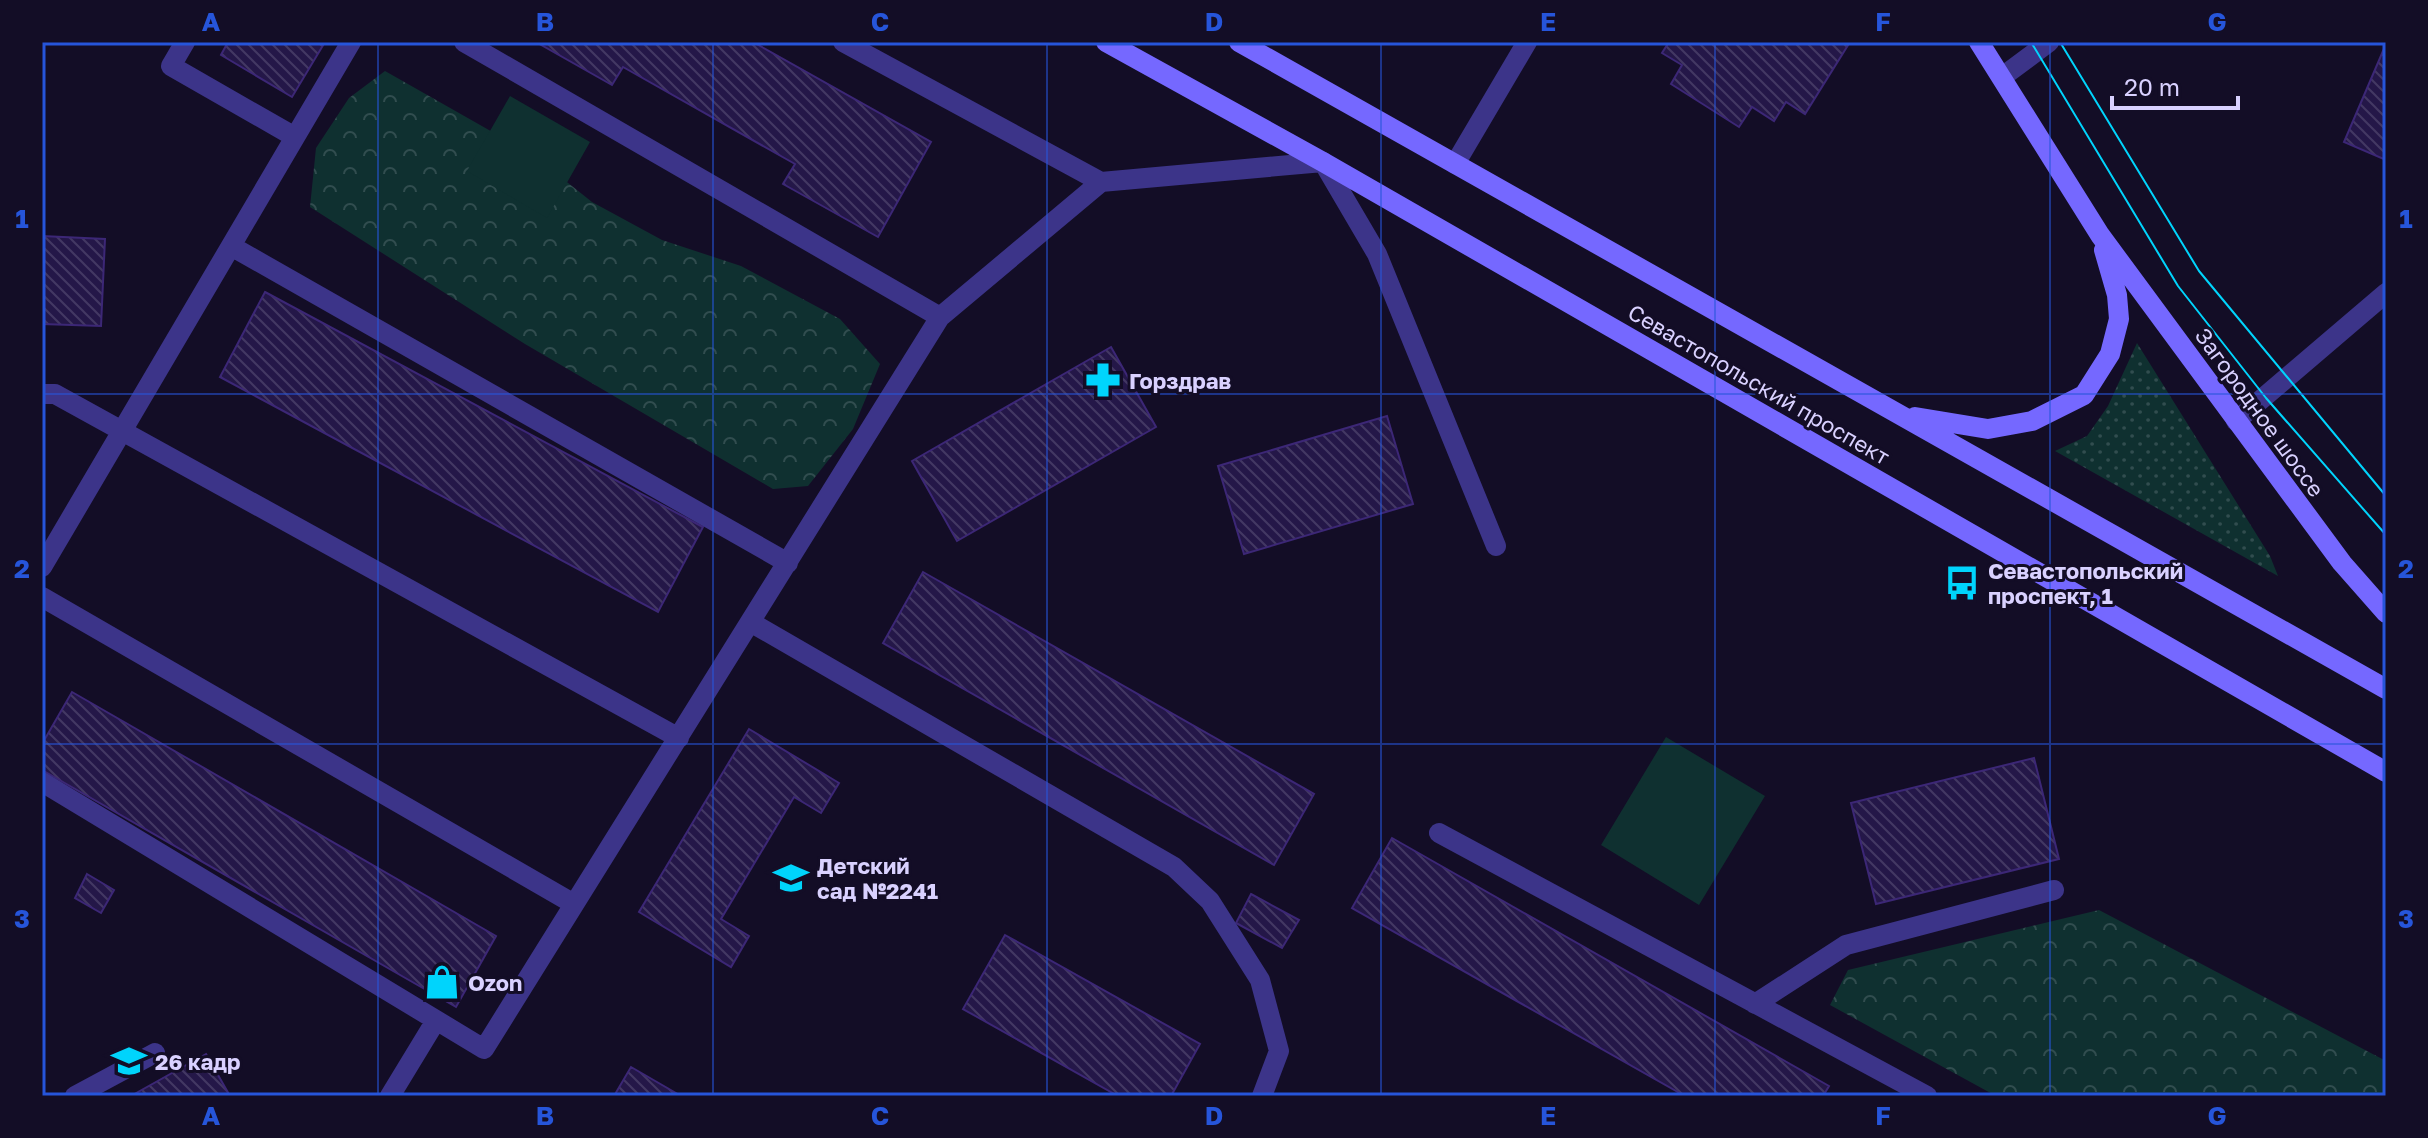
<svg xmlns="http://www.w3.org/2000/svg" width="2428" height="1138" font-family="'Golos Text',sans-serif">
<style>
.grass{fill:url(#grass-dots)}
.forest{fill:url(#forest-crowns)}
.park{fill:#0f3030}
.building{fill:url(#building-back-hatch);stroke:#3c2776;stroke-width:2}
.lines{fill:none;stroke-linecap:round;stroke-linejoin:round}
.service{stroke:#3c3489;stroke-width:20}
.secondary{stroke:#7568ff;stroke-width:20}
.tram{stroke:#00d4fc;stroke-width:2}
.grid{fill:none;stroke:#2655da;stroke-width:2;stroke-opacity:0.55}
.labels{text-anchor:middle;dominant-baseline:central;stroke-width:6;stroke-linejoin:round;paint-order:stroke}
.poi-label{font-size:22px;font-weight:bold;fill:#d9d1ff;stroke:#130d26;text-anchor:start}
.street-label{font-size:22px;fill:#d9d1ff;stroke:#130d26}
.neatline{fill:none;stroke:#2655da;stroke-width:3}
.grid-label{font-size:26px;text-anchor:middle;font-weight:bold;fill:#2655da}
</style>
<defs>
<pattern id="grass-dots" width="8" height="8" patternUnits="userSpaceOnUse" patternTransform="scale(2)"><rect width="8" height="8" fill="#0f3030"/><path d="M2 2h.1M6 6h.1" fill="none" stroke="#314d4f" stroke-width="1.8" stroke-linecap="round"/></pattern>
<pattern id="forest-crowns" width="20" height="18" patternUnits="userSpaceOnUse" patternTransform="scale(2)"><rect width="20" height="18" fill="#0f3030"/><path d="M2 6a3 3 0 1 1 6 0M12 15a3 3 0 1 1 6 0" fill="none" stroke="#314d4f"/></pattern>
<pattern id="building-back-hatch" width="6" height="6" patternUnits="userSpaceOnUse" patternTransform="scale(2)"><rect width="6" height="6" fill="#241748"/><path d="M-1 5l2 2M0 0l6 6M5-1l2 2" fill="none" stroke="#433863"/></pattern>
</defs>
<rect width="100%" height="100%" fill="#130d26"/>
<path class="grass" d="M2137,343l133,213 8,20 -223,-125 32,-15 21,-30z"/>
<path class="forest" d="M385,71l148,84 59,47 70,38 79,26 99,53 40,45 -27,65 -45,57 -35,3 -248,-145 -215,-137 6,-59 33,-50z
M2099,910l287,151v35h-390l-166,-91 18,-35z"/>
<path class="park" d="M510,96l80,46 -43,76 -80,-47z
M1666,737l99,59 -66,109 -98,-60z"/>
<path class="building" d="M228,42h97l-33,55 -71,-42z
M536,42h217l178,100 -53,95 -95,-53 12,-20 -172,-97 -11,18z
M1669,42h181l-45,72 -19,-12 -12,19 -22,-14 -13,20 -68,-43 11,-19 -20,-12z
M2386,44v116l-42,-18z
M42,236l63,3 -4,87 -59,-2z
M265,292l438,235 -45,85 -438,-235z
M1111,347l45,80 -199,114 -45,-80z
M1387,416l26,88 -169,50 -26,-88z
M923,572l391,222 -40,71 -391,-222z
M72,692l424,244 -40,71 -414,-237v-26z
M749,729l90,54 -18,30 -27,-16 -73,122 28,17 -18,31 -92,-55z
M2034,758l25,101 -183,45 -25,-101z
M1392,838l437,248 -6,10h-138l-333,-188z
M87,874l27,16 -13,23 -26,-15z
M1251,894l48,26 -17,28 -46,-25z
M1005,935l195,109 -29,52h-53l-155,-87z
M206,1054l24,42h-99z
M631,1067l50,29h-67z"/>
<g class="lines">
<path class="service" d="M185,42l-14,24 124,71
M464,42l476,275
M843,42l258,140 222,-20 54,92 119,292
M2002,77l47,-35
M1455,164l72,-122
M231,246l557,317
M42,394h13l624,344
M2236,421l150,-128
M42,567l309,-525
M42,597l532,307
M752,623l422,244 36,34 50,79 19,71 -17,45
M42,782l442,267 456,-732 161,-135
M1439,833l488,263
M1755,1004l91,-59 208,-55
M75,1096l80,-43
M390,1096l45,-74"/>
<path class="secondary" d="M1106,42l217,120 1063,610
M1239,42l1147,647
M1979,42l121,193 242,328 44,50
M1915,417l73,12 44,-8 52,-26 26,-41 9,-35 -2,-24 -13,-45"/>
<path class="tram" d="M2031,42l147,244 88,112 120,137
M2060,42l139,229 187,225"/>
</g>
<path class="grid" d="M378,42v1054M713,42v1054M1047,42v1054M1381,42v1054M1715,42v1054M2050,42v1054M42,394h2344M42,744h2344"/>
<defs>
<g id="pharmacy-bare" transform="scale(2.76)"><path d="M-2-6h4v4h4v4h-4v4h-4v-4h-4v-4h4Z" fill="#00d4fc" stroke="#130d26" stroke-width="2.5" paint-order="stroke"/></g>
<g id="bus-bare" transform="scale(2.76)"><path d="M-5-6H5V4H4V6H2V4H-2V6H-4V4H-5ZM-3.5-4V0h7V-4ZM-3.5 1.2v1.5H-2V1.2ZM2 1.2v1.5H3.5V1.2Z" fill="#00d4fc" stroke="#130d26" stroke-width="2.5" paint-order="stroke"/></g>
<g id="school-bare" transform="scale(2.76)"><path d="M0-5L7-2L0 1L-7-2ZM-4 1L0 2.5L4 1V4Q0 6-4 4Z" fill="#00d4fc" stroke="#130d26" stroke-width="2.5" paint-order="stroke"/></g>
<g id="shop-bare" transform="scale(2.76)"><path d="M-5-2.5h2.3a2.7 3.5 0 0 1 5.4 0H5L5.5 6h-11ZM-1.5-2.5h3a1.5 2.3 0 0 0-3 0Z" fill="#00d4fc" stroke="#130d26" stroke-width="2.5" paint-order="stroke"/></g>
<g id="university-bare" transform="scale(2.76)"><path d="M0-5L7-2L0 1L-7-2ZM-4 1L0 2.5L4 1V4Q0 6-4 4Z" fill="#00d4fc" stroke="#130d26" stroke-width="2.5" paint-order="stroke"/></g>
</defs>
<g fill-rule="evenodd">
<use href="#pharmacy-bare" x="1103" y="380"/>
<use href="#bus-bare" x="1962" y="583"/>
<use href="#school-bare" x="791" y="878"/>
<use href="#shop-bare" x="442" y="982"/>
<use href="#university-bare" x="129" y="1061"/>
</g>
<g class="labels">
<g class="poi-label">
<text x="1129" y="380">Горздрав</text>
<text x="1988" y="570">Севастопольский<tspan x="1988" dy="25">проспект, 1</tspan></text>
<text x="817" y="865">Детский<tspan x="817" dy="25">сад №2241</tspan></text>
<text x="468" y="982">Ozon</text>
<text x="155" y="1061">26 кадр</text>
</g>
<g class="street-label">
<text transform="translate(1759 384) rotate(30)">Севастопольский проспект</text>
<text transform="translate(2260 412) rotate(54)">Загородное шоссе</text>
</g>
</g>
<rect width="2428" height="1138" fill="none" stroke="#130d26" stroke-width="88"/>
<path d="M2112 96v12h126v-12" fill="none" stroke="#d9d1ff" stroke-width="4"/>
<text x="2124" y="96" font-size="24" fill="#d9d1ff" stroke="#130d26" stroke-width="6" paint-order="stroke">20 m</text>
<rect x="44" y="44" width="2340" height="1050" class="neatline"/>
<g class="grid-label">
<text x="211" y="31">A</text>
<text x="545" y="31">B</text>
<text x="880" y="31">C</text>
<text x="1214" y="31">D</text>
<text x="1548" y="31">E</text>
<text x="1883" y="31">F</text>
<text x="2217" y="31">G</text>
<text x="22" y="228">1</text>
<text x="2406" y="228">1</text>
<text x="22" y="578">2</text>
<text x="2406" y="578">2</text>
<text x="22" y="928">3</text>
<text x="2406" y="928">3</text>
<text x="211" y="1125">A</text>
<text x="545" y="1125">B</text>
<text x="880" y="1125">C</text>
<text x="1214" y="1125">D</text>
<text x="1548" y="1125">E</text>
<text x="1883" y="1125">F</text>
<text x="2217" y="1125">G</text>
</g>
</svg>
